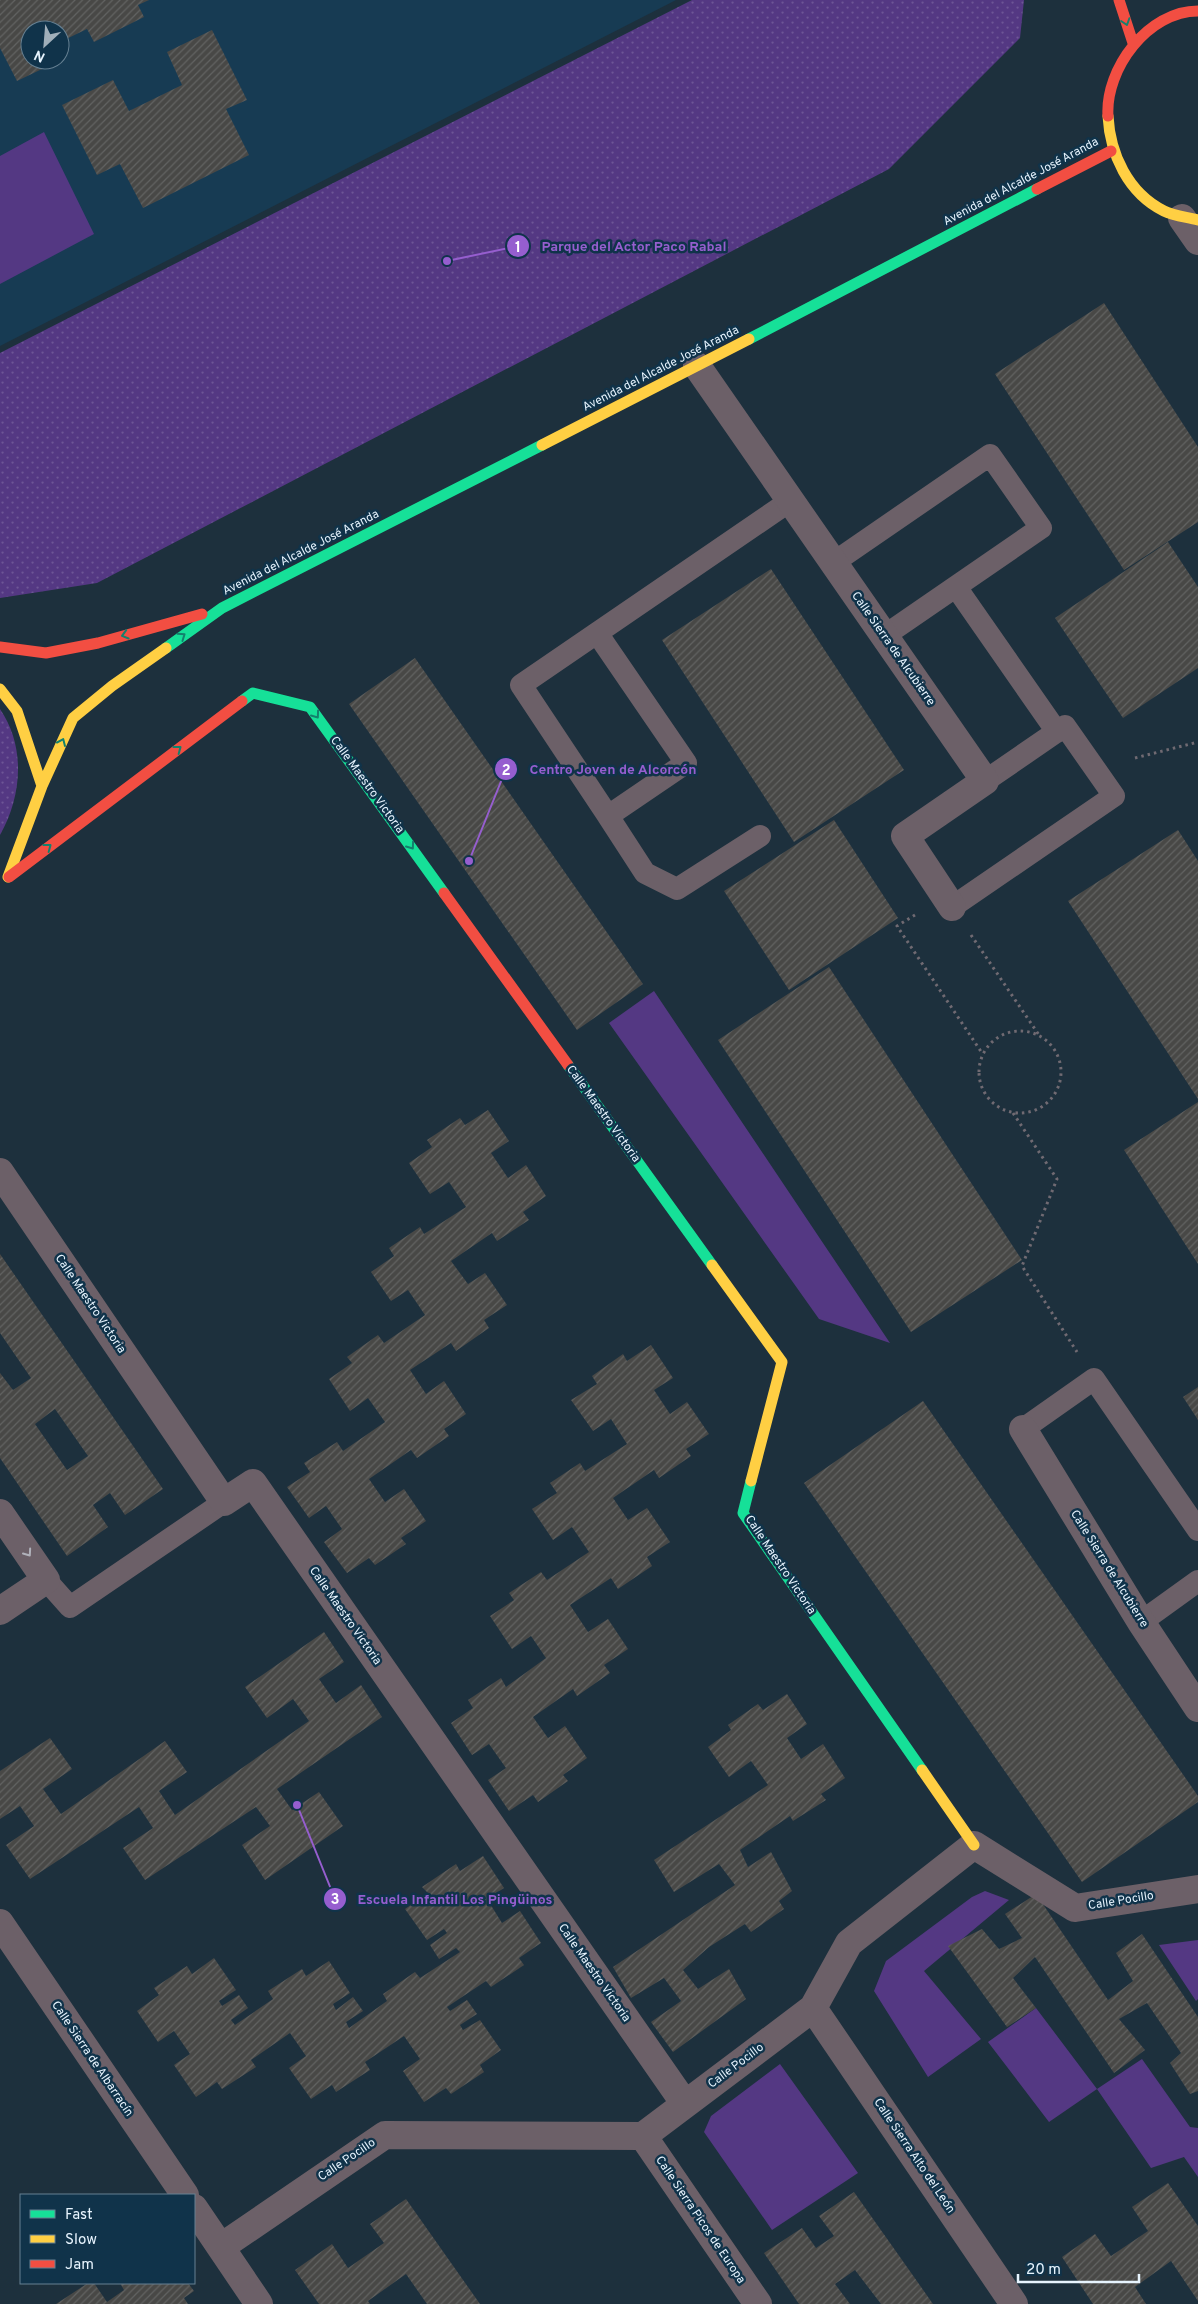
<svg xmlns="http://www.w3.org/2000/svg" width="1198" height="2304" font-family="Overpass,sans-serif">
<style>
.built{fill:#173b53;fill-rule:evenodd}
.grass{fill:#543883}
.park{fill:url(#park-dots)}
.building{fill:url(#building-hatch);fill-rule:evenodd}
.lines{fill:none;stroke-linecap:round;stroke-linejoin:round}
.path{stroke:#706a72;stroke-width:3;stroke-dasharray:2.5 4;stroke-linecap:butt}
.lane{stroke:#6c6068;stroke-width:22}
.street{stroke:#6c6068;stroke-width:28}
.fast{stroke:#16e098;stroke-width:11}
.slow{stroke:#ffcf43;stroke-width:11}
.jam{stroke:#f24e42;stroke-width:11}
.oneway{stroke:#13816d}
.oneway2{stroke:#b0b1ba}
.labels{text-anchor:middle;dominant-baseline:central;stroke-width:5;stroke-linejoin:round;paint-order:stroke}
.street-label{font-size:12px;fill:#e7f4fe;stroke:#10334a}
.leader{fill:none;stroke:#965ecf;stroke-width:2}
.callout-dot{fill:#965ecf;stroke:#10334a;stroke-width:2}
.mark-label{font-size:15px;text-anchor:middle;font-weight:bold;fill:#fff}
.callout-label{font-size:14px;text-anchor:middle;font-weight:bold;fill:#965ecf;stroke:#10334a;stroke-width:5;stroke-linejoin:round;paint-order:stroke}
</style>
<defs>
<pattern id="park-dots" width="8" height="8" patternUnits="userSpaceOnUse" patternTransform="scale(1.25)"><rect width="8" height="8" fill="#543883"/><path d="M2 2h.1M6 6h.1" fill="none" stroke="#6d5596" stroke-width="1.8" stroke-linecap="round"/></pattern>
<pattern id="building-hatch" width="6" height="6" patternUnits="userSpaceOnUse" patternTransform="scale(1.25)"><rect width="6" height="6" fill="#484846"/><path d="M-1 1l2-2M0 6l6-6M5 7l2-2" fill="none" stroke="#626362"/></pattern>
</defs>
<rect width="100%" height="100%" fill="#1d303d"/>
<path class="built" d="M0,0h676l-676,346zM30,30h30v30h-30z"/>
<path class="grass" d="M44,132l50,102 -94,50v-128z
M654,991l236,352 -71,-24 -210,-296z
M985,1891l24,9 -85,71 57,68 -53,38 -54,-86 12,-30 86,-64z
M1198,1940v59l-2,2 -37,-56z
M1036,2008l61,81 45,-30 48,68 8,1v49l-14,-20 -33,11 -54,-79 -48,33 -61,-80z
M780,2064l78,109 -86,57 -68,-98 7,-16z"/>
<path class="park" d="M692,0h332l-4,38 -131,131 -792,414 -97,15v-245z
M0,709c26,38 22,87 0,126z"/>
<path class="building" d="M0,0h149l-11,5 6,12 -50,25 -7,-13 -27,13v-12h-30v30h30v-13l5,11 -48,23 -17,-33z
M212,30l35,70 -21,9 23,46 -106,53 -23,-44 -23,11 -35,-70 51,-25 16,31 53,-26 -15,-33z
M1104,303l94,144v75l-74,48 -129,-196z
M1168,542l30,45v81l-75,50 -68,-100z
M771,569l133,201 -110,72 -132,-202z
M415,658l228,326 -66,46 -228,-326z
M834,820l64,98 -109,72 -65,-99z
M1178,830l20,31v238l-130,-198z
M829,967l193,293 -111,72 -193,-292z
M1198,1102v162l-74,-114z
M488,1110l21,31 -18,12 17,25 18,-13 20,31 -23,16 6,8 -32,21 -5,-8 -41,28 17,23 17,-11 22,32 -23,15 5,8 -33,23 -5,-8 -41,27 16,24 18,-13 22,33 -22,15 5,7 -32,22 -6,-8 -42,29 16,23 19,-13 22,32 -25,17 5,6 -31,21 -6,-7 -22,15 -23,-31 18,-13 -16,-23 -17,12 -22,-31 23,-15 -6,-9 33,-21 6,9 42,-29 -17,-24 -18,13 -21,-32 23,-16 -5,-6 31,-22 6,8 41,-28 -17,-25 -17,11 -20,-29 23,-16 -5,-8 31,-21 4,7 42,-27 -17,-25 -19,12 -21,-31 23,-16 -5,-7 33,-22 5,7z
M0,1254l163,235 -38,26 -15,-22 -17,12 15,22 -41,29 -67,-98v-85l13,17 18,-12 -31,-45zM55,1409l33,47 -21,14 -32,-46z
M651,1345l22,33 -19,12 16,24 17,-12 22,32 -23,15 5,7 -32,22 -5,-8 -41,28 15,22 19,-12 23,34 -23,15 5,9 -34,23 -7,-11 -41,27 18,27 20,-13 20,30 -24,16 6,8 -33,23 -4,-7 -40,28 15,21 17,-12 22,32 -24,17 5,6 -30,21 -5,-7 -24,16 -21,-31 18,-12 -17,-24 -17,11 -21,-32 22,-15 -5,-8 33,-22 5,9 40,-29 -15,-22 -19,13 -22,-33 24,-16 -5,-7 32,-21 6,8 42,-28 -17,-25 -19,13 -21,-31 25,-16 -7,-10 30,-20 5,8 42,-27 -16,-25 -18,12 -22,-31 26,-16 -5,-8 31,-22 4,7z
M1198,1387v33l-15,-23z
M923,1401l275,395v6l-116,80 -278,-399z
M324,1632l20,30 -25,17 17,24 25,-18 21,32 -105,72 15,21 27,-18 24,34 -78,54 -23,-35 28,-19 -14,-19 -111,73 -22,-32 30,-20 -14,-21 -109,72 -24,-34 28,-19 -14,-20 -20,13v-48l50,-33 22,31 -29,20 18,25 104,-73 22,31 -28,19 16,24 134,-94 -16,-22 -26,19 -22,-31z
M787,1694l20,30 -20,14 14,21 22,-15 22,34 -24,16 5,6 -33,21 -3,-5 -50,34 8,17 23,-15 21,39 -13,10 5,8 -33,23 -6,-8 -36,23 -26,23 15,19 31,-20 17,30 -73,53 -22,-30 30,-21 -17,-23 -33,20 -18,-31 122,-82 -16,-21 -45,28 -20,-32 114,-75 -17,-24 -22,16 -21,-30 23,-17 -3,-5 30,-21 5,6z
M483,1856l21,32 -17,11 15,24 18,-12 21,32 -22,15 5,7 -33,22 -5,-6 -39,26 3,4 17,-11 10,14 -17,11 3,5 17,-10 21,30 -21,15 4,7 -33,22 -5,-6 -22,14 -21,-31 17,-12 -16,-23 -39,26 5,8 -34,22 -4,-7 -21,14 -22,-31 17,-12 -16,-23 -39,27 5,7 -34,22 -5,-7 -21,15 -22,-32 16,-11 -16,-23 -16,11 -21,-31 22,-16 -5,-7 33,-22 5,8 22,-16 22,32 -17,11 3,5 17,-11 9,13 -17,12 4,5 38,-26 -5,-8 34,-22 4,7 23,-15 21,32 -17,11 3,6 17,-13 10,14 -17,11 3,6 38,-27 -4,-7 32,-22 5,6 40,-26 -4,-4 -17,11 -9,-14 17,-12 -3,-4 -17,11 -22,-31 23,-16 -6,-6 34,-23 4,7z
M1036,1894l72,106 25,-19 -17,-28 26,-19 56,83v74l-8,3 -20,-31 11,-10 -34,-50 -28,16 26,31 -31,23 -79,-116 -22,21 23,30 -29,19 -59,-81 34,-17 17,20 23,-11 -17,-24z
M1168,2183l30,43v75l-27,-40 -36,26 11,17h-53l-31,-47 33,-23 16,22 37,-25 -16,-24z
M854,2192l53,75 26,37h-52l-26,-34 -20,14 15,20h-51l-35,-51 38,-25 14,20 18,-12 -15,-20z
M406,2199l74,105h-53l-21,-30 -38,27 2,3h-51l-24,-34 37,-26 16,24 36,-25 -14,-19z
M88,2283h6l13,19 17,-12 -4,-7h68l6,8 -10,7 4,6h-132z"/>
<g class="lines">
<path class="path" d="M1135,758l63,-16
M915,915l-18,11 85,127
M971,935l68,100
M979 1072a41 41 0 1 1 82 0a41 41 0 1 1-82 0Z
M1013,1113l44,66 -35,87 55,86"/>
<path class="lane" d="M833,563l157,-108 51,73 -157,108
M956,587l101,145
M597,633l89,130 -78,53 -87,-131 269,-184
M608,816l37,57 32,16 83,-53
M952,907l162,-111 -49,-70 -80,55
M1023,1429l71,-50 104,151
M46,1580l24,27 154,-105
M1141,1622l57,-41"/>
<path class="street" d="M1182,218l16,23
M697,366l288,415 -80,55 47,71
M0,1172l224,330 29,-19 432,621
M1023,1429l118,193 57,86
M0,1513l46,67 -46,31
M0,1923l185,272
M813,2008l201,296
M643,2136l115,168
M194,2208l65,96
M221,2247l164,-112 258,1 170,-128 36,-65 125,-98 101,63 123,-19"/>
<path class="fast" d="M749,339l288,-150
M166,648l56,-40 320,-163
M242,701l11,-8 57,14 134,186
M568,1065l144,200
M751,1481l-8,32 179,257"/>
<path class="slow" d="M1108,116c2,38 20,77 56,95 10,5 23,6 34,9
M542,445l207,-106
M0,689l17,22 25,75
M8,877l34,-91 31,-68 39,-32 54,-38
M712,1265l70,97 -31,119
M922,1770l52,75"/>
<path class="jam" d="M1119,0l14,43
M1108,116c-3,-47 40,-105 90,-105
M1037,189l74,-38
M0,647l46,6 52,-10 104,-29
M9,877l233,-176
M444,893l124,172"/>
</g>
<defs><path id="oneway-chevron" d="M-2-3.5L2.5 0L-2 3.5" fill="none" stroke-width="1.6" stroke-linecap="round" stroke-linejoin="round" transform="scale(1.25)"/></defs>
<g class="oneway">
<use href="#oneway-chevron" transform="translate(1126 22) rotate(72)"/>
<use href="#oneway-chevron" transform="translate(125 635) rotate(164)"/>
<use href="#oneway-chevron" transform="translate(182 636) rotate(-35)"/>
<use href="#oneway-chevron" transform="translate(316 715) rotate(54)"/>
<use href="#oneway-chevron" transform="translate(62 742) rotate(-66)"/>
<use href="#oneway-chevron" transform="translate(178 749) rotate(-37)"/>
<use href="#oneway-chevron" transform="translate(411 846) rotate(54)"/>
<use href="#oneway-chevron" transform="translate(48 847) rotate(-37)"/>
</g>
<use class="oneway2" href="#oneway-chevron" transform="translate(28 1553) rotate(55)"/>
<g class="labels">
<g class="street-label">
<text transform="translate(1021 182) rotate(-28)">Avenida del Alcalde José Aranda</text>
<text transform="translate(661 369) rotate(-27)">Avenida del Alcalde José Aranda</text>
<text transform="translate(301 553) rotate(-27)">Avenida del Alcalde José Aranda</text>
<text transform="translate(893 649) rotate(55)">Calle Sierra de Alcubierre</text>
<text transform="translate(367 785) rotate(54)">Calle Maestro Victoria</text>
<text transform="translate(603 1114) rotate(54)">Calle Maestro Victoria</text>
<text transform="translate(90 1304) rotate(56)">Calle Maestro Victoria</text>
<text transform="translate(780 1565) rotate(56)">Calle Maestro Victoria</text>
<text transform="translate(1109 1569) rotate(58)">Calle Sierra de Alcubierre</text>
<text transform="translate(345 1616) rotate(55)">Calle Maestro Victoria</text>
<text transform="translate(1121 1901) rotate(-9)">Calle Pocillo</text>
<text transform="translate(594 1973) rotate(55)">Calle Maestro Victoria</text>
<text transform="translate(92 2059) rotate(56)">Calle Sierra de Albarracín</text>
<text transform="translate(736 2066) rotate(-37)">Calle Pocillo</text>
<text transform="translate(914 2156) rotate(56)">Calle Sierra Alto del León</text>
<text transform="translate(347 2160) rotate(-34)">Calle Pocillo</text>
<text transform="translate(700 2220) rotate(56)">Calle Sierra Picos de Europa</text>
</g>
</g>
<path class="leader" d="M447 261L518 246M469 861L506 769M297 1805L335 1899"/>
<g class="callout-dot">
<circle cx="447" cy="261" r="5"/>
<circle cx="469" cy="861" r="5"/>
<circle cx="297" cy="1805" r="5"/>
<circle cx="518" cy="246" r="12"/>
<circle cx="506" cy="769" r="12"/>
<circle cx="335" cy="1899" r="12"/>
</g>
<g class="mark-label">
<text x="518" y="252">1</text>
<text x="506" y="775">2</text>
<text x="335" y="1904">3</text>
</g>
<g class="callout-label">
<text x="634" y="251">Parque del Actor Paco Rabal</text>
<text x="613" y="774">Centro Joven de Alcorcón</text>
<text x="455" y="1904">Escuela Infantil Los Pingüinos</text>
</g>
<rect x="20" y="2194" width="175" height="90" fill="#10334a" stroke="#668092"/>
<rect x="30" y="2210" width="25" height="8" fill="#16e098" stroke="#668092"/>
<text x="65" y="2219" font-size="15" fill="#e7f4fe">Fast</text>
<rect x="30" y="2235" width="25" height="8" fill="#ffcf43" stroke="#668092"/>
<text x="65" y="2244" font-size="15" fill="#e7f4fe">Slow</text>
<rect x="30" y="2260" width="25" height="8" fill="#f24e42" stroke="#668092"/>
<text x="65" y="2269" font-size="15" fill="#e7f4fe">Jam</text>
<g transform="translate(45 45) rotate(206)"><circle r="24" fill="#10334a" stroke="#668092"/>
<path d="M0-4L9 19L0 12L-9 19Z" fill="#a0afba"/>
<text y="-8" font-size="14" font-weight="bold" text-anchor="middle" fill="#e7f4fe">N</text>
</g>
<path d="M1018 2274v8h121v-8" fill="none" stroke="#e7f4fe" stroke-width="2.5"/>
<text x="1026" y="2274" font-size="15" fill="#e7f4fe" stroke="#10334a" stroke-width="4" paint-order="stroke">20 m</text>
</svg>
